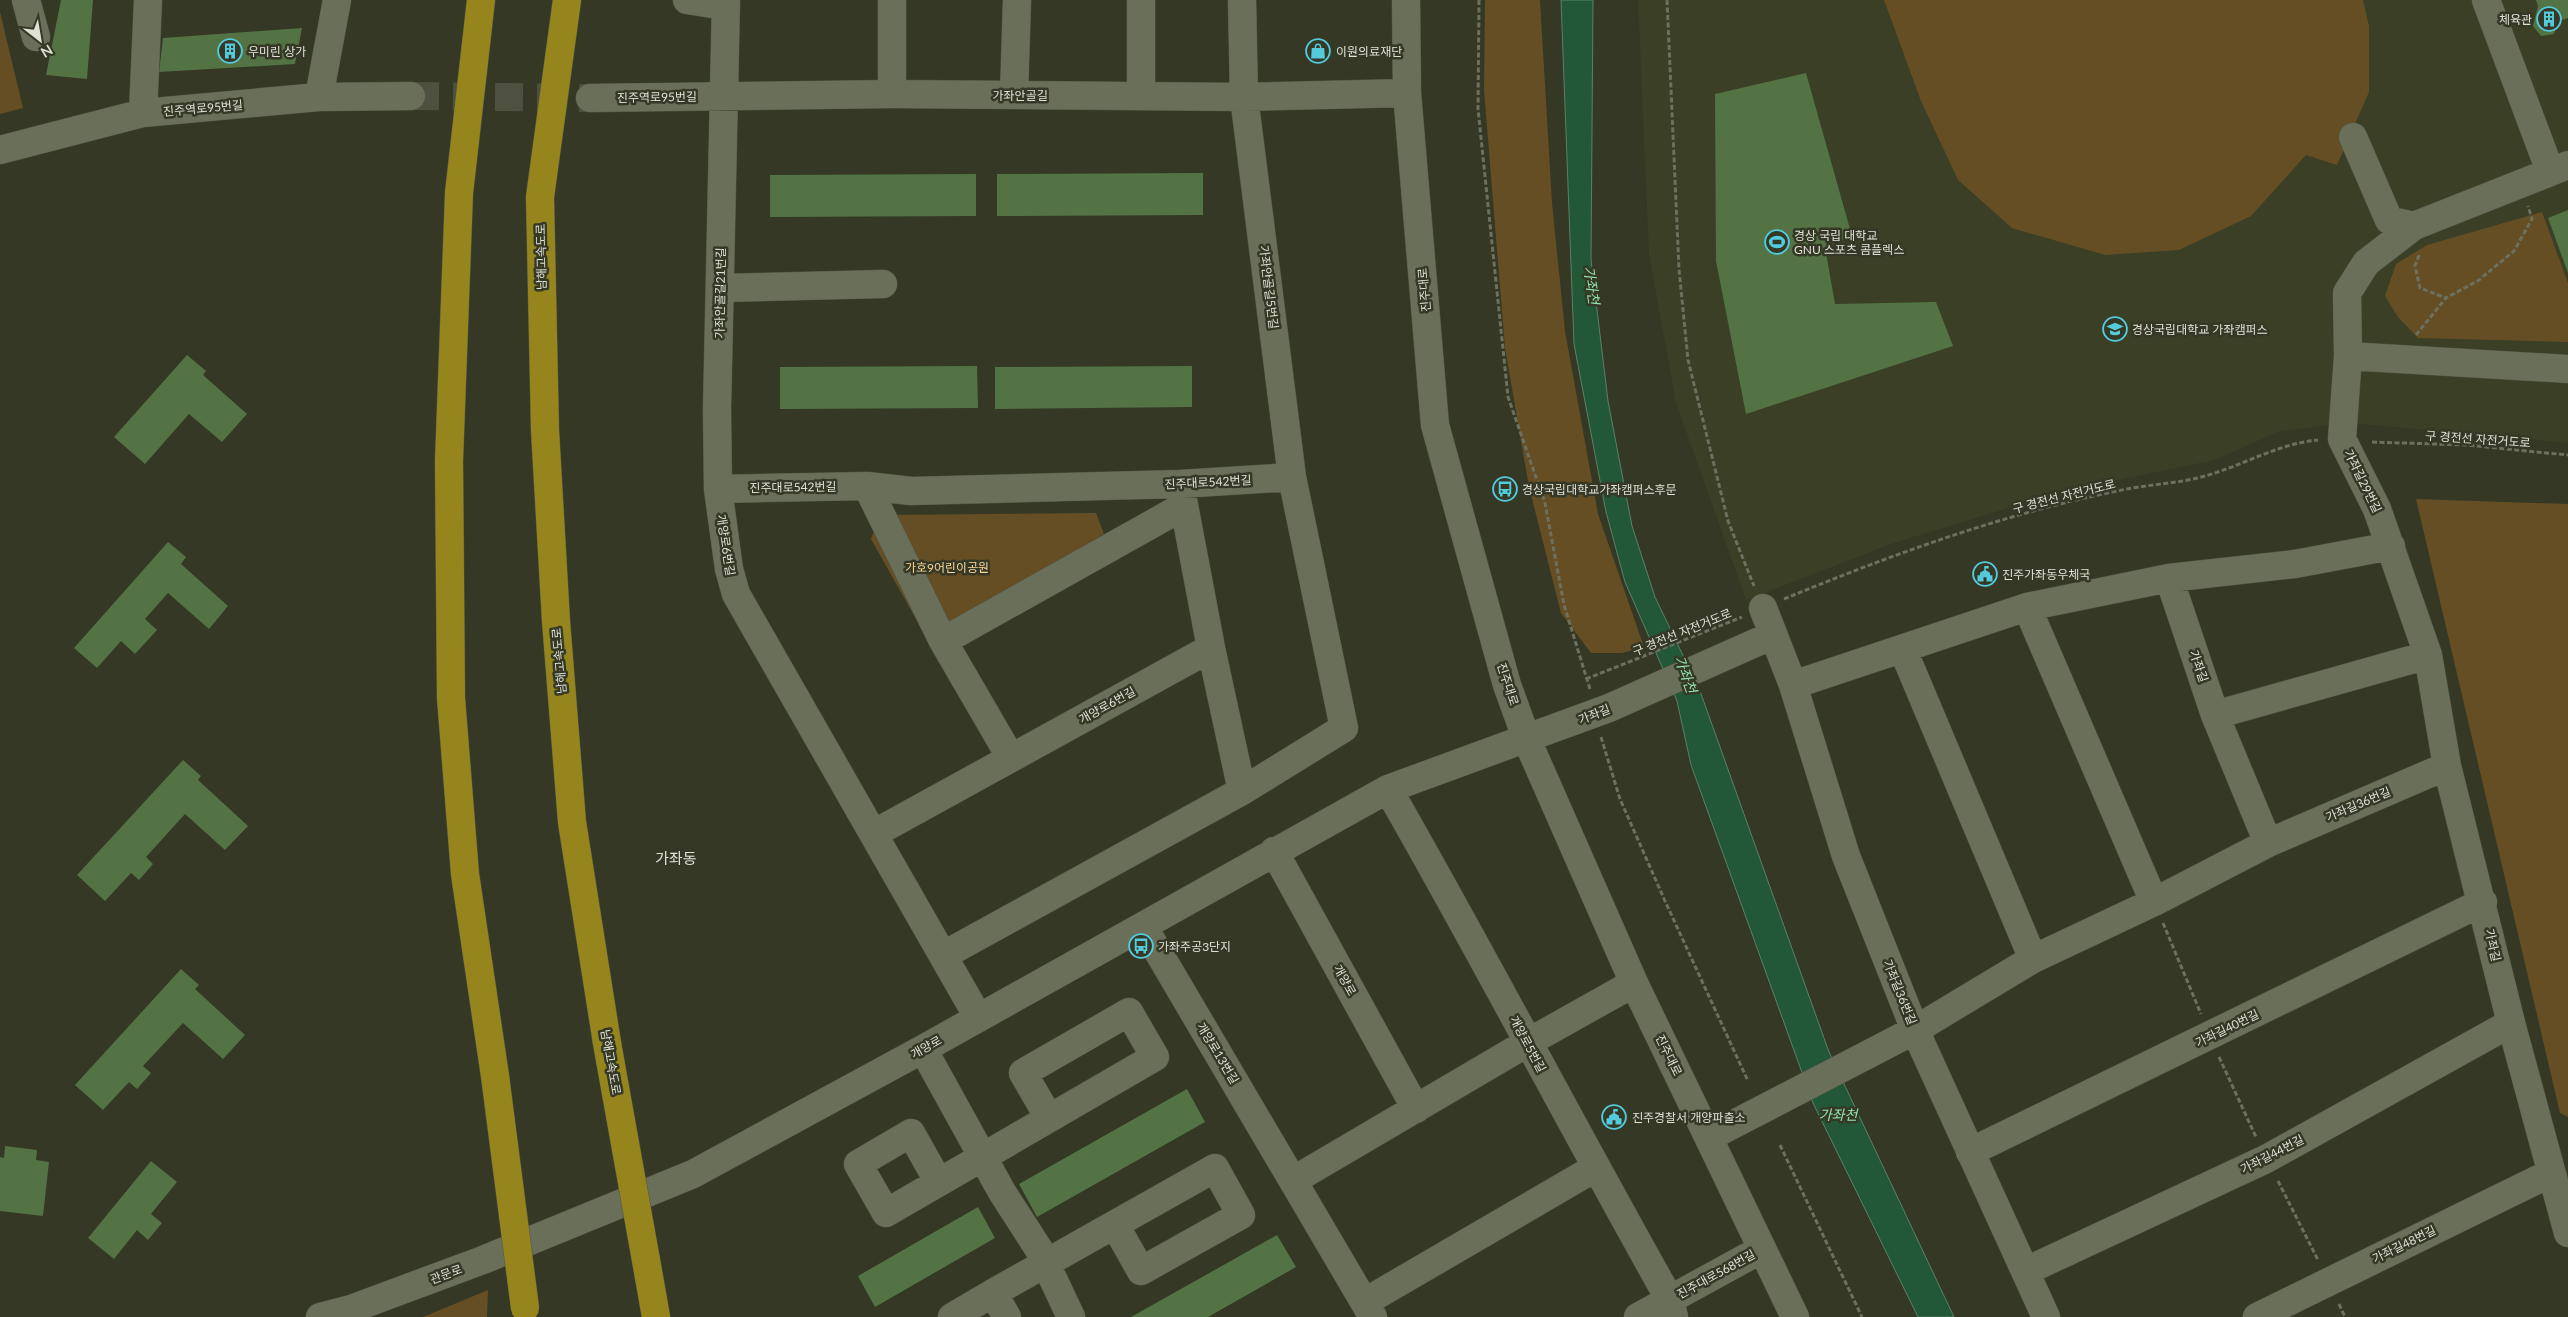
<svg xmlns="http://www.w3.org/2000/svg" width="2568" height="1317" font-family="Lato,'Noto Sans KR',sans-serif">
<style>
.built{fill:#3a3f25}
.green{fill:#654e24}
.water{fill:#225838;stroke:#5b8167}
.building{fill:#537344}
.lines{fill:none;stroke-linecap:round;stroke-linejoin:round}
.minor-tunnel{stroke:#4e513f;stroke-width:28;stroke-dasharray:28 14;stroke-linecap:butt}
.minor-casing{stroke:#535545;stroke-width:29}
.highway-casing{stroke:#535545;stroke-width:29}
.path{stroke:#6c705f;stroke-width:3;stroke-dasharray:5 2.5;stroke-linecap:butt}
.minor{stroke:#6a6f5a;stroke-width:28}
.highway{stroke:#96851d;stroke-width:28}
.highway-bridge-casing{stroke:#535545;stroke-width:29;stroke-linecap:butt}
.highway-bridge{stroke:#96851d;stroke-width:28}
.labels{text-anchor:middle;dominant-baseline:central;stroke-width:5;stroke-linejoin:round;paint-order:stroke}
.poi-label{font-size:12px;fill:#dfe1d5;stroke:#343825;text-anchor:start}
.street-label{font-size:12px;fill:#dfe1d5;stroke:#343825}
.park-label{font-size:12px;fill:#fad699;stroke:#343825}
.water-label{font-size:14px;font-style:italic;fill:#93e4ae;stroke:#343825}
.quarter-label{font-size:15px;fill:#dfe1d5;stroke:#343825}
</style>
<rect width="100%" height="100%" fill="#343825"/>
<path class="built" d="M1638,0h930v443l-218,-20 -70,8 -65,29 -151,31 -170,52 -148,57 -70,-197 -27,-148z"/>
<path class="green" d="M1485,0h55l12,203 13,128 33,183 46,133 -22,6h-31l-30,-40 -32,-126 -24,-139 -21,-258z
M1884,0h479l6,26v66l-32,73 -31,-10 -55,61 -72,34 -74,5 -93,-27 -54,-48 -37,-79z
M0,12l23,96 -23,6z
M2542,212l26,71v59l-150,-4 -20,-21 -13,-21 11,-32 31,-19z
M2416,499l152,5v613l-8,-4z
M1096,513l8,21 -161,96 -22,-2 -50,-89 9,-24z
M488,1290l-1,27h-64z"/>
<path class="water" d="M1561,0h32l-2,260 17,141 24,125 23,71 45,94 129,361 125,265h-36l-105,-214 -122,-338 -14,-64 -52,-119 -19,-70 -32,-168z"/>
<path class="building" d="M61,0h32l-6,79 -41,-4z
M2536,0h32v18l-9,3 -5,13 -13,2 -8,-10 5,-20z
M302,28l-7,36 -136,8 4,-34z
M1806,73l46,163 -27,11 10,57 101,-2 17,44 -207,68 -30,-153 -1,-167z
M1203,173v42l-206,1v-42z
M976,174v42l-206,1v-42z
M2568,210v63l-20,-55z
M187,355l19,16 -3,4 44,39 -25,28 -33,-28 -44,50 -31,-27z
M977,366l1,42 -198,1v-42z
M1192,366v41l-197,2v-42z
M168,542l18,15 -5,7 47,42 -19,23 -41,-36 -23,26 12,11 -22,24 -14,-13 -24,27 -23,-20z
M183,760l18,16 -3,4 50,46 -23,24 -40,-36 -39,43 7,7 -14,16 -8,-7 -26,28 -28,-26z
M181,969l18,16 -4,4 50,46 -22,24 -40,-36 -40,43 8,7 -14,16 -8,-7 -26,28 -28,-25z
M1187,1089l18,33 -168,95 -18,-33z
M5,1146l32,4 -1,10 13,2 -6,54 -43,-5v-54l4,1z
M151,1161l26,21 -26,32 11,9 -14,17 -11,-10 -23,29 -26,-21z
M978,1207l17,31 -120,69 -17,-31z
M1277,1235l19,32 -88,50h-77z"/>
<g class="lines">
<path class="minor-tunnel" d="M411,96l179,2"/>
<g class="minor-casing">
<path id="minor" d="M26,0l10,37
M687,0l38,6
M726,0l-9,410 1,79 11,80 7,25 242,423
M1141,0v96
M1406,0l1,93 28,332 72,260 20,55 107,243 161,334
M2486,0l64,171
M892,94v-94
M1014,95l3,-95
M319,97l18,-97
M590,98l302,-4 352,3 163,-4
M143,113l5,-113
M2353,137l36,83 25,6
M0,150l143,-37 176,-16 92,-1
M2568,165l-154,61 -48,37 -19,30 1,63 -6,83 35,70 51,146 19,111 64,257 57,210
M720,288l163,-4
M2348,356l220,13
M1180,484l31,164 31,143
M867,486l76,155 68,117
M718,489l149,-3 44,5 269,-7 112,-7
M2169,578l46,137 213,-60
M2027,607l127,295
M1763,608l30,77 53,171 69,174 131,287
M943,641l241,-135
M1903,650l130,309
M1793,685l234,-78 142,-29 126,-14 96,-18
M2215,715l53,128
M1388,789c97,169 186,341 282,511l4,17
M875,833l336,-185
M1274,851l142,258
M1143,926l230,391
M944,955l298,-164 102,-63 -52,-251 -48,-380 -2,-97
M923,1049l79,143 38,59 31,66
M1709,1137l206,-107 118,-71 121,-57 114,-59 179,-77
M1970,1152l513,-250
M1294,1180l233,-137 107,-60
M938,1181l-27,-48 -53,31 28,49 269,-156 -26,-45 -106,61 26,45
M2026,1271l240,-112 245,-136
M993,1293c74,-42 148,-83 222,-125l26,47 -100,56 -26,-46
M1365,1302l230,-134
M320,1317l31,-8 132,-49 210,-86 230,-125 465,-260 221,-81 164,-73
M952,1317l41,-24 14,24
M1638,1317l124,-68
M2257,1317l294,-144"/>
</g>
<g class="highway-casing">
<path id="highway" d="M481,0l-22,193 -10,268 2,237 14,176 30,202
M567,0l-27,197 5,233 11,191 16,201 35,221
M649,1277l7,40"/>
</g>
<path class="path" d="M1479,0l-1,109 30,288 37,106 19,102 26,84
M1667,0l12,269 9,91 40,161 26,65
M2419,255l-4,11 5,22 26,10
M2416,335l30,-37 33,-18 35,-29 18,-32 -4,-13
M2372,442l94,3 102,10
M1784,599c109,-45 222,-86 338,-109 23,-5 47,-6 71,-11 43,-9 81,-35 125,-39
M1586,679l156,-62
M1601,737l19,62 45,102 83,180
M2163,923l38,91
M2219,1057l37,80
M1780,1145l82,172
M2278,1181l40,79
M2339,1304l6,13"/>
<use href="#minor" class="minor"/>
<use href="#highway" class="highway"/>
<g class="highway-bridge-casing">
<path id="highway-bridge" d="M607,1043l42,234
M495,1076l30,232"/>
</g>
<use href="#highway-bridge" class="highway-bridge"/>
</g>
<defs>
<g id="building-ring" transform="scale(1.25)"><circle r="9.5" fill="#343825" stroke="#54cadd" stroke-width="1.5"/><path d="M-4-6H4V6H1V3H-1V6H-4ZM-2.5-4.3h1.7v1.8h-1.7ZM.8-4.3h1.7v1.8H.8ZM-2.5-1h1.7V.8h-1.7ZM.8-1h1.7V.8H.8Z" fill="#54cadd"/></g>
<g id="shop-ring" transform="scale(1.25)"><circle r="9.5" fill="#343825" stroke="#54cadd" stroke-width="1.5"/><path d="M-5-2.5h2.3a2.7 3.5 0 0 1 5.4 0H5L5.5 6h-11ZM-1.5-2.5h3a1.5 2.3 0 0 0-3 0Z" fill="#54cadd"/></g>
<g id="stadium-ring" transform="scale(1.25)"><circle r="9.5" fill="#343825" stroke="#54cadd" stroke-width="1.5"/><path d="M0-5a6.5 5 0 1 0 0 10a6.5 5 0 1 0 0-10ZM-3.5-1.8h7v3.6h-7Z" fill="#54cadd"/></g>
<g id="university-ring" transform="scale(1.25)"><circle r="9.5" fill="#343825" stroke="#54cadd" stroke-width="1.5"/><path d="M0-5L7-2L0 1L-7-2ZM-4 1L0 2.5L4 1V4Q0 6-4 4Z" fill="#54cadd"/></g>
<g id="bus-ring" transform="scale(1.25)"><circle r="9.5" fill="#343825" stroke="#54cadd" stroke-width="1.5"/><path d="M-5-6H5V4H4V6H2V4H-2V6H-4V4H-5ZM-3.5-4V0h7V-4ZM-3.5 1.2v1.5H-2V1.2ZM2 1.2v1.5H3.5V1.2Z" fill="#54cadd"/></g>
<g id="civic-ring" transform="scale(1.25)"><circle r="9.5" fill="#343825" stroke="#54cadd" stroke-width="1.5"/><path d="M-.6-6.5H3V-4.5H.6V-3L4-1V1h2V6H-6V1h2V-1L-.6-3ZM-1.2 2.5V6h2.4V2.5Z" fill="#54cadd"/></g>
</defs>
<g fill-rule="evenodd">
<use href="#building-ring" x="2549" y="19"/>
<use href="#building-ring" x="230" y="51"/>
<use href="#shop-ring" x="1318" y="51"/>
<use href="#stadium-ring" x="1777" y="242"/>
<use href="#university-ring" x="2115" y="329"/>
<use href="#bus-ring" x="1505" y="489"/>
<use href="#civic-ring" x="1985" y="574"/>
<use href="#bus-ring" x="1141" y="946"/>
<use href="#civic-ring" x="1614" y="1117"/>
</g>
<g class="labels">
<g class="poi-label">
<text x="2532" y="19" text-anchor="end">체육관</text>
<text x="248" y="51">우미린 상가</text>
<text x="1336" y="51">이원의료재단</text>
<text x="1794" y="235">경상 국립 대학교<tspan x="1794" dy="14">GNU 스포츠 콤플렉스</tspan></text>
<text x="2132" y="329">경상국립대학교 가좌캠퍼스</text>
<text x="1522" y="489">경상국립대학교가좌캠퍼스후문</text>
<text x="2002" y="574">진주가좌동우체국</text>
<text x="1158" y="946">가좌주공3단지</text>
<text x="1632" y="1117">진주경찰서 개양파출소</text>
</g>
<g class="street-label">
<text x="1020" y="95">가좌안골길</text>
<text transform="translate(657 97) rotate(-1)">진주역로95번길</text>
<text transform="translate(203 108) rotate(-5)">진주역로95번길</text>
<text transform="translate(541 257) rotate(-91)">남해고속도로</text>
<text transform="translate(1269 287) rotate(83)">가좌안골길5번길</text>
<text transform="translate(1424 290) rotate(-95)">진주대로</text>
<text transform="translate(720 293) rotate(-89)">가좌안골길21번길</text>
<text transform="translate(2478 439) rotate(4)">구 경전선 자전거도로</text>
<text transform="translate(2363 481) rotate(64)">가좌길29번길</text>
<text transform="translate(1208 482) rotate(-3)">진주대로542번길</text>
<text transform="translate(793 487) rotate(-1)">진주대로542번길</text>
<text transform="translate(2064 496) rotate(-14)">구 경전선 자전거도로</text>
<text transform="translate(726 545) rotate(81)">개양로6번길</text>
<text transform="translate(1682 632) rotate(-22)">구 경전선 자전거도로</text>
<text transform="translate(559 661) rotate(-95)">남해고속도로</text>
<text transform="translate(2199 666) rotate(71)">가좌길</text>
<text transform="translate(1508 684) rotate(72)">진주대로</text>
<text transform="translate(1107 705) rotate(-29)">개양로6번길</text>
<text transform="translate(1594 714) rotate(-21)">가좌길</text>
<text transform="translate(2358 804) rotate(-23)">가좌길36번길</text>
<text transform="translate(2493 945) rotate(77)">가좌길</text>
<text transform="translate(1345 980) rotate(61)">개양로</text>
<text transform="translate(1900 992) rotate(68)">가좌길36번길</text>
<text transform="translate(2227 1028) rotate(-26)">가좌길40번길</text>
<text transform="translate(1528 1044) rotate(62)">개양로5번길</text>
<text transform="translate(926 1047) rotate(-29)">개양로</text>
<text transform="translate(1218 1053) rotate(59)">개양로13번길</text>
<text transform="translate(1669 1055) rotate(64)">진주대로</text>
<text transform="translate(611 1062) rotate(80)">남해고속도로</text>
<text transform="translate(2272 1154) rotate(-27)">가좌길44번길</text>
<text transform="translate(2404 1244) rotate(-26)">가좌길48번길</text>
<text transform="translate(446 1274) rotate(-20)">관문로</text>
<text transform="translate(1716 1274) rotate(-29)">진주대로568번길</text>
</g>
<g class="park-label">
<text x="947" y="567">가호9어린이공원</text>
</g>
<g class="water-label">
<text transform="translate(1592 285) rotate(82)">가좌천</text>
<text transform="translate(1686 674) rotate(70)">가좌천</text>
<text x="1838" y="1114">가좌천</text>
</g>
<g class="quarter-label">
<text x="676" y="858">가좌동</text>
</g>
</g>
<g transform="translate(40 40) rotate(149)" stroke="#343825" stroke-width="4" paint-order="stroke">
<path d="M0-4L9 19L0 12L-9 19Z" fill="#dfe1d5"/>
<text y="-8" font-size="14" font-weight="bold" text-anchor="middle" fill="#dfe1d5">N</text>
</g>
</svg>
